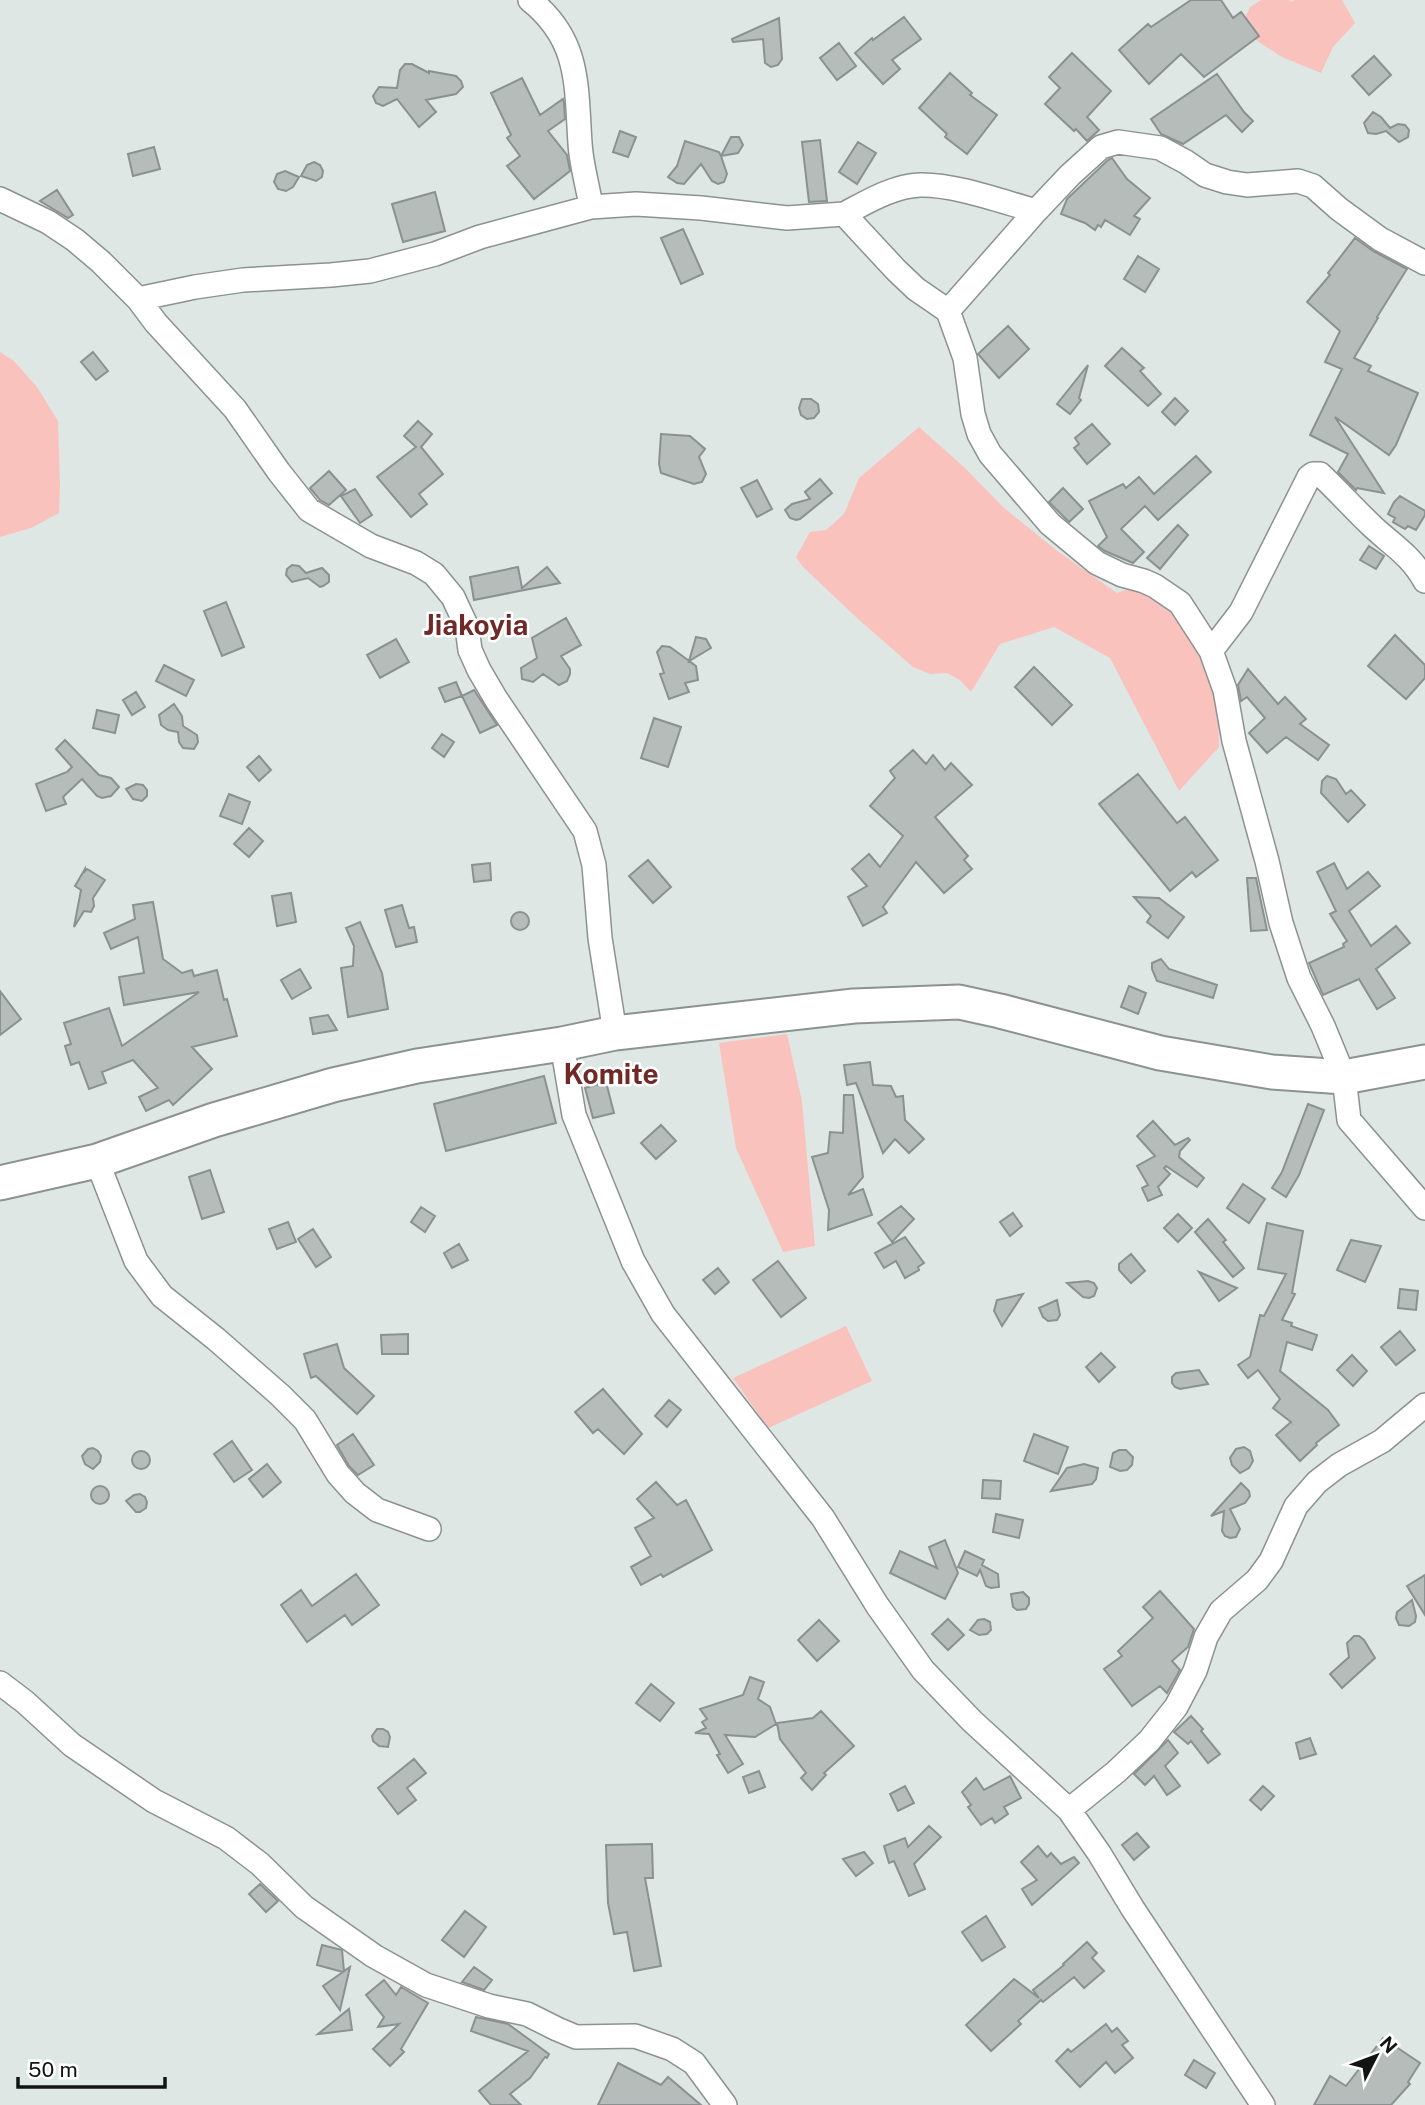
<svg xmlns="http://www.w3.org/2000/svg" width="1425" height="2105" font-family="'Public Sans',sans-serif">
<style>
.green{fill:#fac2bc}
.building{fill:#b5bcba;stroke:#8a9190;stroke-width:2}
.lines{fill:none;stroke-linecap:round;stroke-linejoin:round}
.street-casing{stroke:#8b9291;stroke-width:26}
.secondary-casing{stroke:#8b9291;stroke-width:37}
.street{stroke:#fff;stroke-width:23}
.secondary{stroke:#fff;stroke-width:33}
.labels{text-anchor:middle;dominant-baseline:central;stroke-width:5;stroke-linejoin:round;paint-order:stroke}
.quarter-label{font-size:28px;font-weight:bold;fill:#6f2927;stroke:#fff}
</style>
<rect width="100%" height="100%" fill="#dfe7e5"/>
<path class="green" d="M1261,0h28l3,2 2,-2h48l13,23 -22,24 -12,26 -39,-16 -42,-27 10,-23z
M0,352l14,9 23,26 21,34 2,64 -1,28 -28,15 -31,9z
M919,427l46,41 38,39 53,43 61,43 27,-10 37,27 18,47 19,39 1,51 -40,44 -69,-133 -56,-31 -54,17 -29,48 -11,-12 -13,-7 -17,1 -17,-7 -56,-49 -54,-51 -7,-10 14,-25 16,-2 18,-16 15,-36z
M787,1034l15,67 13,145 -32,6 -47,-104 -17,-105z
M846,1326l26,55 -104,47 -35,-50z"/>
<path class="building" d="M1191,0h30l12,18 8,-6 18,24 -55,41 -23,-23 -32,30 -30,-34 29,-26 3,3z
M904,17l17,22 -29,21 8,9 -17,15 -28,-31 17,-15 1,2z
M779,18l3,41 -4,6 -7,2 -6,-4 -2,-24 -30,3 -1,-3z
M839,43l17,23 -19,14 -17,-22z
M1072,53l39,38 -24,26 12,13 -12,11 -11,-12 -2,2 -29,-27 15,-16 -11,-11z
M1374,56l17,19 -22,20 -17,-19z
M405,64h7l17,9v-2l27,5 5,5 2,6 -7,7 -30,6 10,12 -17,15 -22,-28 -14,7 -7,-3 -3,-7 6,-9 18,1 3,-18z
M950,73l22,20 -2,2 27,20 -30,39 -22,-17 2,-3 -28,-26z
M1217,74l27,38 9,9 -11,11 -16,-17 -43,29 -22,-10 -10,-15z
M522,78l18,37 23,-16 1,4 1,16 -17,12 19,24 3,16 -36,28 -27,-33 13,-10 -13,-18 4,-3 -20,-42z
M1373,112l8,5 9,11 8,-4 7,1 4,5 -1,7 -9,5 -13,-11 -10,3 -8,-1 -4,-10z
M620,131l16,6 -8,20 -15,-5z
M731,137h8l4,8 -5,8 -17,3 6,18 -3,8 -6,2 -6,-3 -11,-17 -17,20 -7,-1 -9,-6 9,-11 8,-25 34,11 2,4z
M820,140l7,61 -18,1 -7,-60z
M858,142l18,11 -19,31 -18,-12z
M154,147l6,22 -27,7 -5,-22z
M1112,158l15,21 23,19 -16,18 6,3 -10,16 -25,-15 -4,7 -3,-2 -3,5 -10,-7 -24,-9 6,-15 41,-39z
M314,162l6,3 3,6 -1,6 -6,4 -15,-5 6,-11z
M285,171l14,6 -6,10 -7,4 -8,-2 -4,-7 3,-8z
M57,190l16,25 -5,3 -28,-17z
M435,192l10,39 -42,11 -11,-38z
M683,229l20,45 -22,10 -20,-46z
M1355,238l18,13 34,18 -30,48 1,1 -24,40 17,8 -3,5 50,22 -22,52 -7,10 -54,-38 49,76 -27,-5 -1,2 -18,-18 10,-18 -38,-19 32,-66 -17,-7 15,-31 -33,-29 23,-27 -2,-2z
M1138,256l21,13 -14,23 -21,-13z
M1008,326l21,23 -30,29 -21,-24z
M1122,348l22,20 -4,3 21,23 -13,12 -43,-40z
M93,352l15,19 -12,9 -15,-18z
M1088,365l-9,33 2,2 -11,14 -13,-10z
M1175,398l13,13 -13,14 -13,-13z
M802,399h9l7,5 1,8 -5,6 -7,1 -6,-4 -2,-7z
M418,421l14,13 -11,13 22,27 -24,20 8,10 -16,13 -34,-40 39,-30 -12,-11z
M1092,424l18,20 -23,20 -13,-16 5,-4 -4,-6z
M661,434l29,2 15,13 -6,8 7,17 -4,8 -8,2 -33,-11 -2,-9z
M1196,456l15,16 -53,48 -13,-14 -24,23 23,23 -11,11 -28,-12 -7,-5 9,-9 -18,-36 34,-17 3,4 13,-11 15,17z
M329,471l17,19 -17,15 -9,-5 -10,-12z
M820,479l12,14 -32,26 -4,1 -6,-2 -5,-8 7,-6 18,-5 -5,-7z
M757,480l15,29 -15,8 -16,-29z
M1063,488l20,21 -14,13 -20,-20z
M355,489l17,26 -12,8 -19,-27z
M1400,496l25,15v4l-9,15 -8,-4 -3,3 -12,-7 2,-4 -7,-4 6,-12z
M1178,525l10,10 -28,34 -13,-11z
M1369,546l15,10 -8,13 -16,-9z
M292,565l7,1 7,7 16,-5 7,7v7l-6,4 -3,1 -12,-9 -16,4 -6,-7 1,-6z
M518,567l4,21 25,-21 13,16 -86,17 -4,-23z
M226,602l18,45 -22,9 -18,-45z
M566,618l15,27 -20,11 9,13v5l-3,7 -8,4 -16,-11 -10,8 -11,-3 -1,-11 16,-10 -5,-20z
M1395,635l30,30v13l-19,21 -38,-33z
M696,637l10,2 5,9 -22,13z
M396,639l13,23 -29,16 -13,-23z
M662,646l8,1 26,19 2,14 -13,3 4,9 -20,7 -9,-25 4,-1 -7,-21z
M164,665l30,15 -8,16 -30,-15z
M1034,667l38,38 -20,20 -37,-38z
M1248,669l30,35 7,-7 21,22 -6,5 29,21 -11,15 -32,-23 -19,16 -18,-20 16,-15 -18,-21 -6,4 -3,-16z
M456,682l6,14 -17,6 -6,-14z
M474,690l23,35 -17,8 -18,-37z
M136,692l9,15 -13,8 -9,-15z
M174,704l8,12 1,10 14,9 1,7 -4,7 -11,-1 -4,-6 -1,-10 -10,-2 -7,-5 -2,-10z
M97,710l22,5 -4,18 -22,-5z
M654,718l27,9 -13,40 -27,-9z
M442,734l12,8 -10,15 -12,-9z
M65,740l34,35 12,3 8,9 -8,9 -9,2 -5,-2 -15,-17 -19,18 3,7 -20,7 -10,-27 31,-12 5,-5 -16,-18z
M913,750l13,14 7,-9 12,15 6,-7 21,22 -37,32 33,39 -4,4 8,9 -28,24 -28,-31 -33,45 4,6 -24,13 -15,-29 19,-11 -15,-17 17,-15 11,13 23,-31 -33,-30 25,-28 -5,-7z
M259,756l12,14 -12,11 -12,-14z
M1138,774l39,49 8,-6 33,43 -22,17 -4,-5 -22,19 -71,-87z
M1327,776l9,3 10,15 5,-4 14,15 -17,17 -27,-29 1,-12z
M136,784l7,1 4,5v6l-5,5 -9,-2 -7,-10z
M229,794l21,8 -8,22 -22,-8z
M249,828l14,13 -14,16 -15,-13z
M648,860l23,27 -18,16 -24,-27z
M490,863l1,17 -17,2 -2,-17z
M1334,863l13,26 21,-17 12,14 -31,25 22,35 25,-20 14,17 -34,26 19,29 -18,11 -18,-30 -36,16 -14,-32 35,-16 -1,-3 4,-3 -17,-27 6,-3 -19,-39z
M85,869v2l2,-2 18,11 -12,18 1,8 -3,6 -7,-1 -10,16 7,-37 -6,-4z
M1247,878h9l11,52 -16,1z
M291,893l5,29 -19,4 -5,-30z
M1134,897l25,1 25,19 -16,21 -21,-16 4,-6z
M153,902l10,57 19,14 10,-3 2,6 23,-6 7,30 3,-1 10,37 -45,11 20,22 -39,36 -4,-5 -23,11 -7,-14 19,-9 -25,-28 -31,12 4,11 -17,6 -10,-27 -8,3 -6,-19 6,-2 -7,-21 45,-15 13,38 77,-54 -75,13 -5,-28 25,-4 -6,-36 -27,12 -7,-16 31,-14 -2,-14z
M402,905l7,23 5,-1 3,15 -21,5 -11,-37z
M511 921a9 9 0 1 1 18 0a9 9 0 1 1-18 0Z
M360,922l22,51 6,36 -40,8 -7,-49 12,-2 1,-20 -8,-18z
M1161,959l8,10 48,16 -4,13 -56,-17 -5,-12v-6z
M300,969l11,19 -19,11 -11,-19z
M1129,986l17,7 -8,21 -17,-7z
M0,991l21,28 -21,16z
M328,1015l9,15 -24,4 -3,-16z
M870,1062l3,23 18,1 5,11 7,-1 2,24 19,19 -15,14 -14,-14 -12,14 -27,-70 -9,2 -3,-20z
M544,1076l12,47 -110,28 -12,-47z
M606,1082l8,31 -21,5 -8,-30z
M844,1095h9l10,82 -15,18 15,-6 9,26 -44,15 1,-20 -17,-53 16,-4 2,-21 13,1z
M1308,1104l16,6 -25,65 -13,22 -14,-9 10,-16z
M1153,1121l22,24 13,-7 2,2 -10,11 -1,6 25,21 -7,9 -31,-21 -2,2 6,6 -12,13 4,8 -14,6 -6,-13 6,-3 -11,-19 18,-10 -18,-20z
M661,1125l15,16 -20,18 -15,-16z
M210,1170l14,42 -22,7 -13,-42z
M1243,1184l22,15 -16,24 -22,-15z
M901,1206l13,13 -22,23 -14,-19z
M421,1207l14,9 -10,16 -14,-10z
M1013,1213l9,13 -12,10 -10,-14z
M1178,1214l14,14 -14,14 -14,-14z
M1208,1219l18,21 -3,2 21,26 -11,9 -38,-45z
M288,1222l8,20 -19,7 -8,-20z
M1267,1223l36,8 -11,62 3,1 -13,26 10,3 -1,3 26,9 -5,15 -25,-8 -7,29 48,39 11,15 -23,18 1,2 -17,16 -24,-26 15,-13 -18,-14 7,-9 -22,-29 -10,8 -10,-13 12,-8 10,-42 4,1 22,-42 -28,-5z
M313,1229l18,28 -15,10 -18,-28z
M905,1237l19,26 -6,4 1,3 -14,8 -9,-17 -12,7 -9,-15z
M1351,1240l30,6 -16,36 -28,-12z
M459,1244l9,16 -16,8 -8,-15z
M1131,1254l14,17 -14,12 -12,-13v-6z
M778,1261l28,37 -25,19 -28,-37z
M718,1268l11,14 -14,12 -12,-14z
M1199,1272l38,16 -18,13z
M1088,1281l6,2 3,5 -3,8 -5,2 -6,-1 -16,-14z
M1400,1289l18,2 -2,19 -18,-2z
M1023,1294l-21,32 -8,-15 3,-11z
M1057,1300l3,15 -3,5 -9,1 -5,-4 -4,-9z
M1400,1331l15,19 -19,15 -15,-18z
M408,1334v20h-26l-1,-19z
M337,1344l7,24 30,28 -17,18 -41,-38 -5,2 -7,-24z
M1101,1353l14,14 -16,15 -13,-15z
M1352,1355l15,16 -14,15 -16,-16z
M1199,1370l9,14 -28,5 -5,-2 -3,-4v-6l4,-4z
M603,1389l39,45 -18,20 -26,-25 -5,4 -18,-21z
M669,1400l12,10 -14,17 -12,-11z
M353,1434l21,31 -16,10 -9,-9 -12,-21z
M1034,1434l34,13 -10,27 -34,-13z
M232,1441l20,29 -18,12 -20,-28z
M1244,1447l6,4 3,10 -4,7 -9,5 -8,-8 -2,-7 6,-9z
M93,1448l5,3 3,5 -1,6 -7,7 -8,-5 -3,-8 6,-7z
M1119,1450h7l7,7 -1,8 -5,5 -7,1 -10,-4 3,-14z
M132 1460a9 9 0 1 1 18 0a9 9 0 1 1-18 0Z
M267,1464l14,18 -18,15 -14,-18z
M1084,1464l14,4 -2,11 -4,5 -41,7 16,-23z
M983,1480l18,1 -1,18 -18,-1z
M656,1482l21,23 9,-5 26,50 -49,27 -2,-3 -20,11 -10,-18 20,-11 -16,-28 19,-10 -17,-19z
M1241,1483l8,8 1,5 -5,7 -15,6 10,20 -4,8 -6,1 -5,-2 -3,-5 2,-20 -13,5z
M91 1495a9 9 0 1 1 18 0a9 9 0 1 1-18 0Z
M140,1494l5,3 2,5 -1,6 -6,4h-4l-10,-11 8,-6z
M996,1514l27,6 -4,18 -26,-6z
M945,1540l13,33 -13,26 -55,-26 10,-22 37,17 -8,-21z
M965,1551l19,9 -2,5 16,9 1,13 -8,1 -5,-2 -6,-16 -3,6 -19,-9z
M356,1574l23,31 -27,20 -7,-10 -38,27 -26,-37 20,-15 11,16z
M1425,1575v40l-18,-29z
M1160,1591l34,38 -6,18 -16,14 8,9 -13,23 -7,-7 -28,20 -28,-37 18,-13 -4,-5 35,-33 -10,-11z
M1023,1592l6,6v6l-3,5 -9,1 -4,-3 -2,-13z
M1412,1600l4,16 -1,6 -6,4 -10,-1 -3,-7 1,-6z
M948,1619l16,16 -16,15 -16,-16z
M984,1619l6,3 1,8 -4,4 -8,1 -9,-5 8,-10z
M819,1620l20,21 -22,20 -19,-21z
M1354,1636h5l5,4 11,18 -33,30 -12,-14 19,-17 -2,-14z
M750,1677l14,5 -6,17 12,8 6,17 -21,13 -30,-2 18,29 -15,9 -11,-18 3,-1 -11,-20 -14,-1 11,-5 -4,-6 5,-3 -7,-10 43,-14z
M651,1684l23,19 -14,18 -24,-18z
M821,1711l33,35 -30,27 2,2 -14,15 -11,-12 5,-5 -26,-34 -3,-16 36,-5z
M1191,1716l12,13 -2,2 19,23 -12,9 -17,-22 -3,3 -14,-12z
M377,1729h6l5,3 2,5 -2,10 -9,-1 -6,-5 -1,-5z
M1310,1738l6,16 -16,5 -4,-16z
M1168,1740l10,13 -13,13 15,20 -13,9 -13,-19 -9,9 -11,-11z
M414,1759l12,14 -19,15 9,12 -18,14 -20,-26z
M759,1771l6,16 -16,6 -6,-16z
M1010,1776l11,22 -17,9 4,7 -13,9 -3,-5 -11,7 -13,-18 3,-2 -9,-13 14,-14 8,12z
M905,1786l9,17 -16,8 -8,-17z
M1263,1786l11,10 -13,14 -11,-10z
M929,1826l12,11 -27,27 11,25 -16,7 -15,-35 -5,2 -5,-17 21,-8 3,9z
M1137,1833l12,14 -15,13 -12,-15z
M652,1844l1,34h-8l16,88 -27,5 -7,-39 -13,2 -6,-31 -2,-58z
M1038,1846l9,11 4,-4 10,11 13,-7 5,6 -47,42 -10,-16 15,-9 -16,-18z
M864,1852l9,11 -17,13 -13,-17z
M260,1884l18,17 -12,11 -17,-18z
M465,1911l21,16 -22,30 -22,-17z
M986,1916l19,31 -23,14 -20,-29z
M1087,1942l10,11 -5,5 12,13 -20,17 -10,-11 -31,25 -2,-2 -23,21 3,3 -30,27 -25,-26 48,-46 25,19 -6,-8 31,-25 -1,-1z
M322,1945l20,5 2,21 6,-4 -10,43 -17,-24 20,-14 -26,-7z
M474,1967l18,13 -8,10 -22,-8z
M384,1980l12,15 5,-8 27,16 -27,46 3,3 -14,14 -17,-17 26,-25 -21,3 6,-10 -18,-22z
M349,2009l3,21 -34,4z
M476,2017l32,7 41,30 -2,4 -2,-1 -15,21 -20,16 11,11h-30l-12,-14 49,-40 -57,-20z
M1106,2024l6,8 5,-4 11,13 -6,4 11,13 -18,15 -9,-11 -26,25 -24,-26 12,-12 3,3z
M1383,2038l37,25 -12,19 2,2 -19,21h-77l16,-29 16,10z
M1194,2060l21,13 -9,15 -21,-13z
M618,2063l43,22 7,-8 33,28h-103z"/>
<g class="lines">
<g class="street-casing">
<path id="street" d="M530,0c50,40 46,84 50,143 1,21 8,43 11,64
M0,199l48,23 27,18 26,22 37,37 18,24 79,86 44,63 30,38 62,36 45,17 18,11 19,23 14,30 3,23 9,20 17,29 89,132 9,34 6,73 15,95
M844,214c23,-12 49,-28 76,-29 34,-1 83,17 116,26l34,-36 31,-28 17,-5 42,6 26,14 19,13 22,7 20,3 51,-4 15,5 26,23 41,30 45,24
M138,299l57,-12 48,-7 88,-5 39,-4 65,-17 45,-17 111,-30 45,-3 65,4 86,10 57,-4 52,56 20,19 32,22 17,47 8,56 6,20 11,20 60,70 47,39 25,12 22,6 11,5 25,17 31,48 14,39 9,51 33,120 14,62 18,55 24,48 21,51 5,43 76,88
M948,311l88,-100
M1211,651l30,-39 68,-135 4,-3h7c18,17 34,35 52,52 20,19 39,29 53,55
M562,1044l12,71 59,146 30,53 160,204 54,87 46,65 49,51 97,89 30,43 34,56 130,196
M97,1161l39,100 26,35 54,43 64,56 25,25 33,54 17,19 22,17 52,19
M0,1683l25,19 47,43 82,56 72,37 34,26 44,43 70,49 52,29 63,21 38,8 30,15 19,8 59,-1 37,13 22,14 31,42
M1069,1810l47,-38 33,-31 27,-34 19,-36 11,-34 15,-26 36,-31 14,-19 25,-55 21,-24 22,-17 43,-24 43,-36"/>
</g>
<g class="secondary-casing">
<path id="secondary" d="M0,1183l97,-22 117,-41 119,-35 84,-19 145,-22 53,-11 239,-27 105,-4 41,9 160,42 112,19 72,5 81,-15"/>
</g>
<use href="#street" class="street"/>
<use href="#secondary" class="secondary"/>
</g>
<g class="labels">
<g class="quarter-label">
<text x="476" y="624">Jiakoyia</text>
<text x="611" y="1073">Komite</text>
</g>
</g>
<g transform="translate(1376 2056) rotate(48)" stroke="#ffffff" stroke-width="5" paint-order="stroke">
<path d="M0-5L12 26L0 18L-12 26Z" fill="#121414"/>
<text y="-10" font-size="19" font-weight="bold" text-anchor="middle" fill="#121414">N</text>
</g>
<path d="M18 2077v10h147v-10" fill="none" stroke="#121414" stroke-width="3.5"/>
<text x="28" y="2077" font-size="21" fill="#121414" stroke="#ffffff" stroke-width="5" paint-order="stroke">50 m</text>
</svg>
